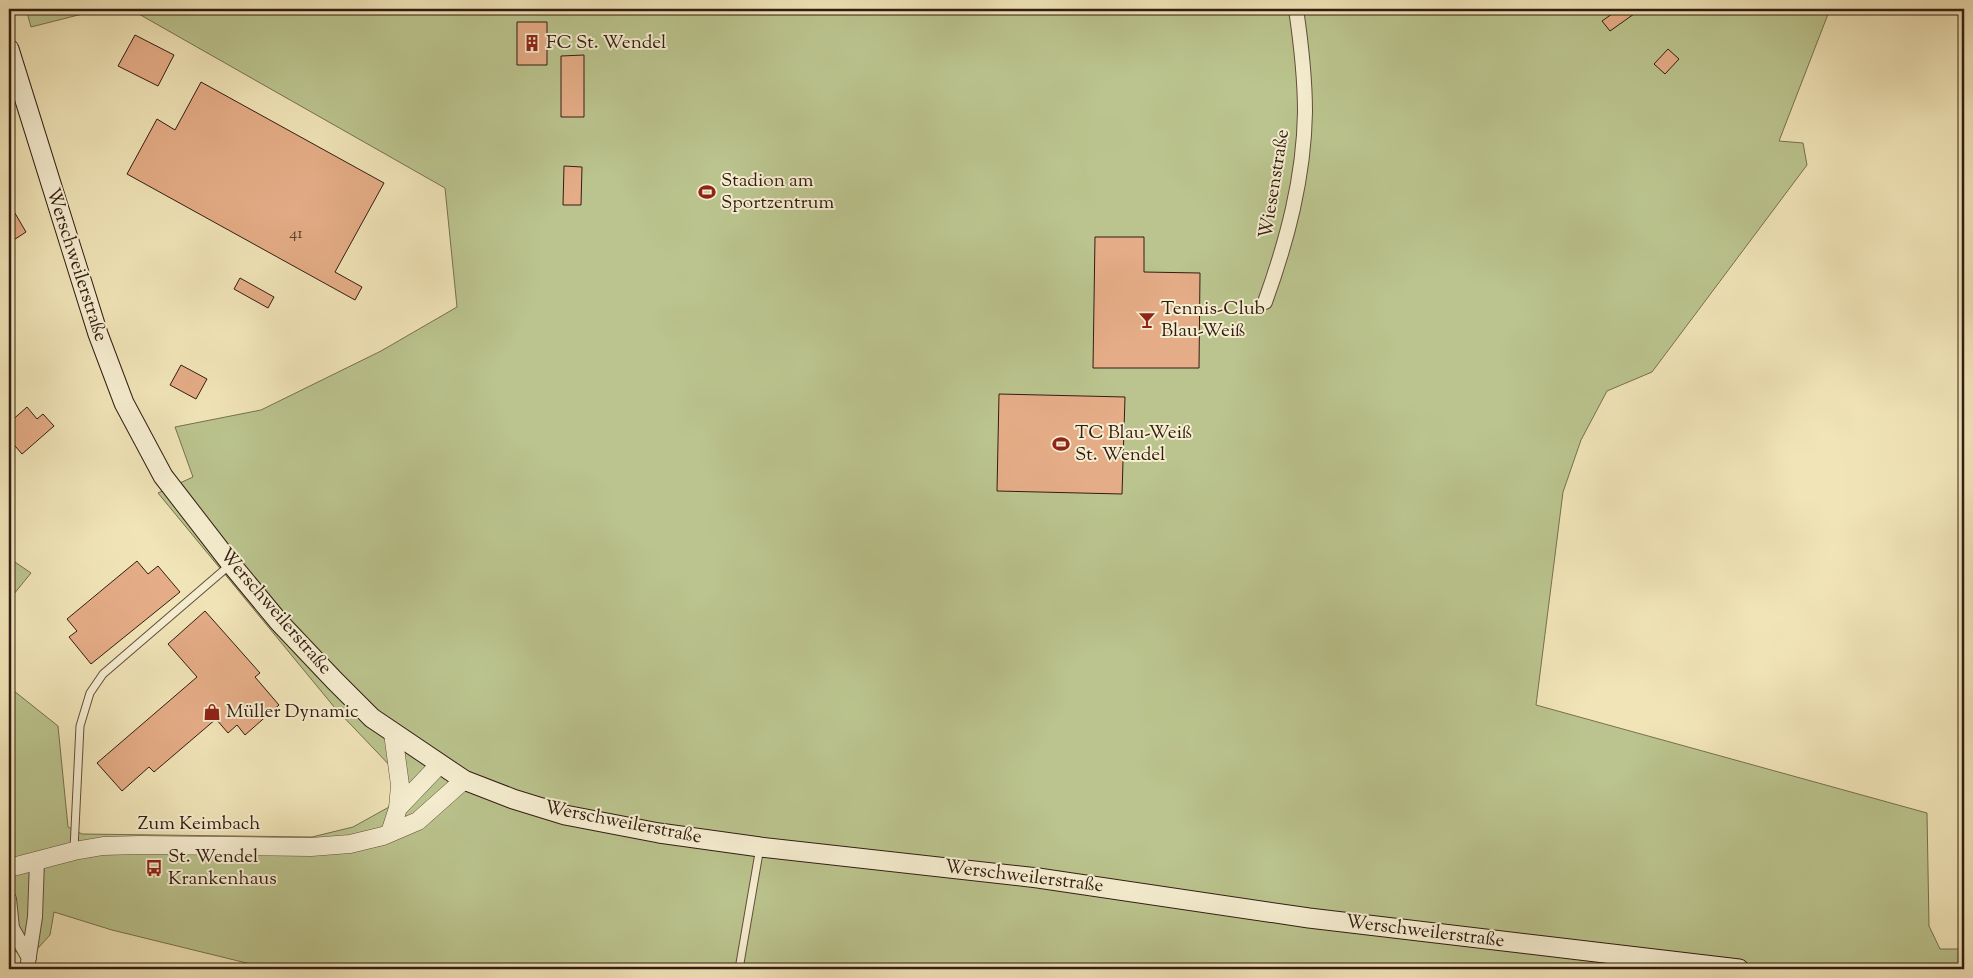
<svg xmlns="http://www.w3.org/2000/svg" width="1973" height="978" font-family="'Sorts Mill Goudy',serif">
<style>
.green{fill:#bbc48e;stroke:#767050}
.building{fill:#e5ad87;stroke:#321c12}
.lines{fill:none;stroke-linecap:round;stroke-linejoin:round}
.service-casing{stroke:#624e3c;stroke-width:9}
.minor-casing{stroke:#624e3c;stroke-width:16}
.tertiary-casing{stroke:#624e3c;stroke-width:19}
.secondary-casing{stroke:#321c12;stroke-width:21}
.service{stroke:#f6eed1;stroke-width:7}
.minor{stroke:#f6eed1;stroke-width:14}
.tertiary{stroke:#f6eed1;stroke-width:18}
.secondary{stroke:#f6eed1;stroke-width:19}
.labels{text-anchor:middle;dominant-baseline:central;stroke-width:4;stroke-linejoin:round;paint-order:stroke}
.number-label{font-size:16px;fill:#5f402f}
.poi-label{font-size:19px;fill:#321c12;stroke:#f6eed1;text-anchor:start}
.street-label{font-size:19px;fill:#321c12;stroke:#f6eed1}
</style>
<rect width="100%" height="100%" fill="#f1e5b8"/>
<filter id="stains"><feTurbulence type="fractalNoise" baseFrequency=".004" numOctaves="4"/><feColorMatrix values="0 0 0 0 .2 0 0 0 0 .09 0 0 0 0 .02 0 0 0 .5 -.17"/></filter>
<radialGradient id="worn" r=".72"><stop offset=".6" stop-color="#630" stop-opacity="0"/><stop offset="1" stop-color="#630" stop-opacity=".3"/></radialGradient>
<path class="green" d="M26,9h76l-71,18z
M130,9h1700l-51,132 24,2 4,22 -155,207 -45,19 -26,49 -18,52 -27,213 391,108 2,113 11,23h24v20h-1693l-159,-39 -58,-18 -4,23 -21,23 -20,-10v-261l49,39 10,101 14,7 230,3 41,-10 36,-20 6,-36 -60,-63 -177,-215 35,-16 -18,-50 86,-17 120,-59 76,-44 -12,-119z
M9,558l22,15 -22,27z"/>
<path class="building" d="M1619,9h22l-31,22 -8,-10z
M517,22h30v43h-30z
M135,35l39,20 -16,31 -40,-20z
M1668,49l11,10 -14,15 -11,-10z
M584,55v62h-23v-61z
M201,82l183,101 -49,89 27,15 -7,13 -228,-126 30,-55 18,11z
M564,166l18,1 -1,38h-18z
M9,203l17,29 -17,11z
M1095,237h49v35l56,1 -1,95h-106z
M240,278l34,19 -6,11 -34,-19z
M181,365l26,14 -11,20 -26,-14z
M999,394l126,3 -3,97 -125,-3z
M27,407l10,12 6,-5 11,12 -32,28 -13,-15v-16z
M137,561l11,13 10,-8 22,26 -89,72 -22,-27 8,-6 -10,-12z
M205,611l55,62 -5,4 24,28 -34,30 -8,-10 -9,8 -12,-14 -62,53 -5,-5 -27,24 -25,-28 100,-86 -29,-33z"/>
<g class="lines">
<g class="service-casing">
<path id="service" d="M74,849l6,-123 10,-33 13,-19 128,-110
M739,969l21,-122"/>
</g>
<g class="minor-casing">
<path id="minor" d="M1265,302c22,-61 39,-124 40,-190 0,-35 -4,-69 -9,-103
M9,899l3,29 17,30
M27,969l8,-52 2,-57"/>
</g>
<g class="tertiary-casing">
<path id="tertiary" d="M398,808l42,-44
M390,833l8,-25 2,-23 -7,-52
M9,868l65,-17 29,-5 37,-1 171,2 39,-3 33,-8 35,-15 46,-41"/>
</g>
<g class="secondary-casing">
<path id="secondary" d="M9,49l89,285 26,69 39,73 68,88 48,58 55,58 38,38 92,62 49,19 52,16 94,18 101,14 278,31 271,40 430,51"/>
</g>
<use href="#service" class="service"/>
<use href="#minor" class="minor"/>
<use href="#tertiary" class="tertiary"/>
<use href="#secondary" class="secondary"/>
</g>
<defs>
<g id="building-bare" transform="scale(1.35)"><path d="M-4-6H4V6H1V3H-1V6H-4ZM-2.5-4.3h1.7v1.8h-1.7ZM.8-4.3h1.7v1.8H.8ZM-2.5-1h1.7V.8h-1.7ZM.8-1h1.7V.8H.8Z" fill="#8f2418" stroke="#f6eed1" stroke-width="2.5" paint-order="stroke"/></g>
<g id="stadium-bare" transform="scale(1.35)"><path d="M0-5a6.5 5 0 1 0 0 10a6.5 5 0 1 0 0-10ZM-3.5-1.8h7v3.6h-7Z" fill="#8f2418" stroke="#f6eed1" stroke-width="2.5" paint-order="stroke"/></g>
<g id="bar-bare" transform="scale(1.35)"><path d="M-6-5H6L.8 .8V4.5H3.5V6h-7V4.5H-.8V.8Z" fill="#8f2418" stroke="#f6eed1" stroke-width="2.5" paint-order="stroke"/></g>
<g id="shop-bare" transform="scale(1.35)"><path d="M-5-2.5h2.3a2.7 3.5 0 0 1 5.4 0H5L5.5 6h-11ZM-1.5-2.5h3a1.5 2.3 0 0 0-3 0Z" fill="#8f2418" stroke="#f6eed1" stroke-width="2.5" paint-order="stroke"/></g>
<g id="bus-bare" transform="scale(1.35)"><path d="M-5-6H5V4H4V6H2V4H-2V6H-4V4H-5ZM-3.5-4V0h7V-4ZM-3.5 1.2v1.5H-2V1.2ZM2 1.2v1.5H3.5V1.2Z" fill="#8f2418" stroke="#f6eed1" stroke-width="2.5" paint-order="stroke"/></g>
</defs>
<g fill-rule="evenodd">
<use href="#building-bare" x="532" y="43"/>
<use href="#stadium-bare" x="707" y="192"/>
<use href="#bar-bare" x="1147" y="320"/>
<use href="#stadium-bare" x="1061" y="444"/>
<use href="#shop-bare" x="212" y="712"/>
<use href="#bus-bare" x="154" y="868"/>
</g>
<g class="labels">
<g class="number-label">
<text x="296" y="234">41</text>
</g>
<g class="poi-label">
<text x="546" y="43">FC St. Wendel</text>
<text x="721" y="181">Stadion am<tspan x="721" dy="22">Sportzentrum</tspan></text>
<text x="1161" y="309">Tennis-Club<tspan x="1161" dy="22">Blau-Weiß</tspan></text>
<text x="1075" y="433">TC Blau-Weiß<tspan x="1075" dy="22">St. Wendel</tspan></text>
<text x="226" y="712">Müller Dynamic</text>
<text x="168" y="857">St. Wendel<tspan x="168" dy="22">Krankenhaus</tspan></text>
</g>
<g class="street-label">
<text transform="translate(1275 184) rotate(-81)">Wiesenstraße</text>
<text transform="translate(76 265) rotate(72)">Werschweilerstraße</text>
<text transform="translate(275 612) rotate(49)">Werschweilerstraße</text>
<text transform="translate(623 823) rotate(11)">Werschweilerstraße</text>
<text x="199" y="824">Zum Keimbach</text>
<text transform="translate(1024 877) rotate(7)">Werschweilerstraße</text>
<text transform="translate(1425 932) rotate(7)">Werschweilerstraße</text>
</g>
</g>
<rect width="1973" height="978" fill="none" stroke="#f1e5b8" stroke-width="30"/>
<rect x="10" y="10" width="1953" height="958" fill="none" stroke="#321c12" stroke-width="2.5"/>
<rect x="15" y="15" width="1943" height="948" fill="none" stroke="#321c12"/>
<rect width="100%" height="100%" filter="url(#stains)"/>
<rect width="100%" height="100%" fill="url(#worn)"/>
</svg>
